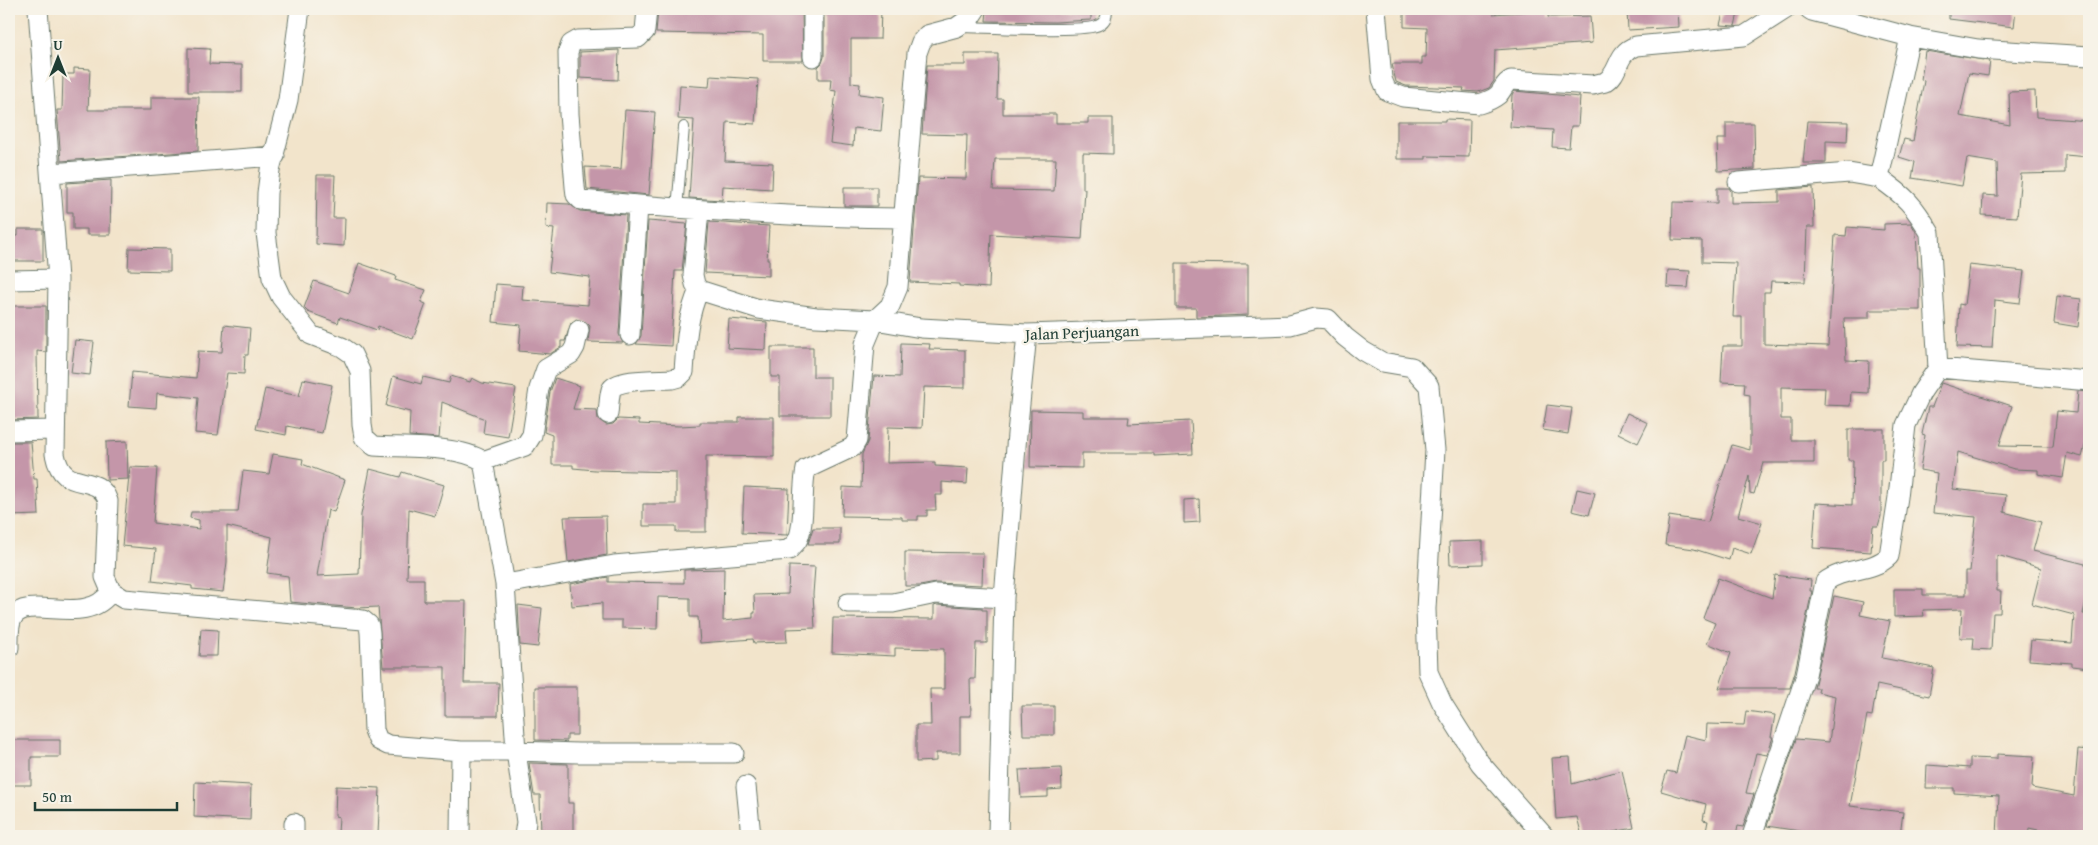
<svg xmlns="http://www.w3.org/2000/svg" width="2098" height="845" font-family="'Gentium Book Plus',serif">
<style>
.building{fill:#c496a9;fill-rule:evenodd}
.lines{fill:none;stroke-linecap:round;stroke-linejoin:round}
.service-casing{stroke:#697769;stroke-width:12}
.minor-casing{stroke:#697769;stroke-width:21}
.service{stroke:#fff;stroke-width:10}
.minor{stroke:#fff;stroke-width:19}
.labels{text-anchor:middle;dominant-baseline:central;stroke-width:5;stroke-linejoin:round;paint-order:stroke}
.street-label{font-size:16px;fill:#1f3d34;stroke:#f7f3e8}
</style>
<rect width="100%" height="100%" fill="#f7f3e8"/>
<filter id="ink" filterUnits="userSpaceOnUse"><feTurbulence type="fractalNoise" baseFrequency=".02" numOctaves="2"/><feDisplacementMap in="SourceGraphic" scale="10" xChannelSelector="R" yChannelSelector="G"/><feConvolveMatrix kernelMatrix="1 2 1 2 8 2 1 2 1" color-interpolation-filters="sRGB"/></filter>
<filter id="wash" filterUnits="userSpaceOnUse"><feTurbulence type="fractalNoise" baseFrequency=".0096" numOctaves="4" result="noise"/><feDisplacementMap in="SourceGraphic" scale="20" xChannelSelector="R" yChannelSelector="G"/><feGaussianBlur stdDeviation="1.12" result="paint"/><feColorMatrix in="noise" values="0 0 0 0 0 0 0 0 0 0 0 0 0 0 0 0 0 1.4 0 .05"/><feComposite in="paint" operator="in"/></filter>
<g filter="url(#wash)">
<rect width="100%" height="100%" fill="#f2e4cb"/>
<g id="blocks">
<path class="building" d="M658,9h144l1,52h-40v-26l-107,-2z
M824,9h57l-1,30h-29v44l9,1 -1,10 25,3 -3,34 -27,-3 -1,18 -23,-3 6,-52 -6,-1 1,-11h-13v-12l4,-4 2,-6z
M987,9h104v11l-36,2 -69,-1z
M1404,9h89v5l55,-4v7l42,-1 2,27 -97,7 -1,31 -5,7 -11,4 -15,-1 1,-3 -58,-2 -10,-4 -4,-18h30v-7h4l1,-29 -23,-1z
M1678,9l1,18 -51,3 -1,-20z
M1724,9h15l-4,17 -15,-1z
M1949,9h67l-2,18 -65,-8z
M188,48l22,1 -1,15 33,1v27h-54z
M619,50l-1,30 -38,-2v-26z
M1925,51l65,10 -2,15 -19,-3 -9,43 50,9 -1,-33 26,-1 1,26 53,4v36l-24,-2v18l-44,1 -4,43 -35,-2 1,-20 15,1 -1,-33 -30,-5 -5,28 -50,-8 3,-16 -16,-5 5,-18 9,2 11,-60 -3,-1z
M965,54h33l-1,45h6v15h53v9h32v-5h25v36l-30,-1v36h2l-3,50 -91,-5 -2,54 -30,-2v-2l-49,-2 8,-104 48,1 1,-44 -45,-1 5,-69h38zM995,159h61l-2,32 -61,-1z
M74,68l16,1 -2,41h63v-13h48l-1,54 -137,10 -4,-51h5l1,-36h11z
M710,76l48,3 -3,45 -28,-2 -2,39 48,2 -1,26 -49,-3 -1,14 -33,-2 5,-78 -16,-1 2,-34 29,2z
M1514,91l66,6 -2,29h-7l-2,22 -17,-1 1,-17 -43,-3 2,-32z
M625,110l30,2 -6,83 -62,-6 -2,-22 36,2z
M1445,119l25,1 -1,37 -43,-1v3h-29v-38h48z
M1807,121l41,1 -1,20 -21,-1v22h-23z
M1726,123h28l1,46 -37,2 -1,-32h9z
M317,175h18l-2,43h12l-1,28 -28,-2z
M111,180l-1,55h-23v-6h-14v-17h-6v-29z
M844,187h33v19h-33z
M1813,187l1,40h-7l-2,55 -34,-1 -1,11h-6v52l64,2 7,-111 11,1 1,-9 37,3v-6l27,-1 5,9 2,36h2v42h-51v8h-25l2,42 23,1 -1,32 -17,-1 -1,14 -26,-1 1,-17 -44,-1v32h10v21h23v23h-51l-9,31 -4,-1 -1,-17 -11,40 24,7 -11,31 -19,-6 -3,12 -35,-11 -29,-4 4,-29 39,6 24,-77 18,5v-55l-6,-1 1,-11 -24,-1 2,-36h19v-29h-9l3,-54 -34,-1v-21l-30,-1 1,-38 44,1v-15h12l2,3v12l48,-1v-12z
M547,203l22,1 11,7 46,4 -7,119 4,9 -35,-1 2,-16 -4,-4 -10,-3 -5,4 -6,18h-4v6l-11,7 -31,-3 2,-26 -28,-3 3,-38 27,2 -1,14 66,5 2,-28 -41,-5 5,-43 -8,-1z
M648,221l39,3 -5,47h-7l-4,75 -35,-2 5,-8z
M709,222l60,4 -2,34h2v16l-64,-3z
M18,229h25v32h-34v-25h9z
M129,248l41,1v22l-42,-1z
M359,263l37,13 -1,4 31,10 -5,12 5,2 -13,35 -35,-13 -1,4 -37,-13 -2,6 -30,-11 -4,-4 10,-27 35,12z
M1176,263l72,1v51l-52,2v-9h-20z
M1969,265l55,6 -4,32 -25,-3 -3,48 -35,-1 2,-43 5,1z
M1668,270l22,1 -2,17 -21,-1z
M2057,296l24,3 -3,28 -24,-4z
M9,306h37v46l-9,-1 1,68 -29,1z
M729,319l38,3 -1,28 -39,-2z
M224,325l26,3 -2,27h-3l-1,19 -17,-1 -9,62 -23,-2 3,-35 -41,-5 -1,15 -27,-2 3,-34 64,6 2,-27 24,1z
M75,340l19,2 -4,33 -19,-2z
M901,343l29,1 -1,5 36,1v38l-41,-1 -2,41 -34,-1 -1,36 48,-1v4l33,2 -1,16 -25,-2v13h-7l1,15h-9v6h-9v4h-16v-3l-60,-1 1,-29 18,1 1,-34 6,-13 6,-65 26,1z
M771,347h42v30h17v39h-50v-39h-9z
M393,376l28,8 2,-7 26,6 2,-7 19,6 2,-4 10,5 34,5 -8,49 -25,-4 2,-14 -43,-17 -3,36 -30,-2 1,-24 -24,-6z
M555,378l25,8 -7,23 24,1 1,9 8,6 7,-1 5,-5 21,1v4l40,2 21,-1v-3h39v-5h35v40l-68,-1v76h-30v-6h-33v-22h33v-32l-81,-2 -22,-2v-3h-21v-30l-8,-3 6,-40z
M303,379l29,6 -10,48 -35,-7 -1,9 -30,-6 9,-40 34,7z
M1941,383l71,23 -13,40 54,1 4,-36 19,2 2,-22 11,1v50h-3l-4,15 -15,-4 -4,25 -25,-4v-4l-24,-1 -56,-17 -5,37 53,6 -2,17 37,10 -8,29 56,14v23l-6,26h6v54l-17,-2v-3l-43,-3 2,-20 41,3 2,-28 -42,-11 9,-36 -44,-13v36h4l-1,22h-7l-2,37 -18,-1 1,-11h-14l2,-29 -39,1 1,6 -30,1v-28h29v6h43v-24h4l6,-54 -43,-4 4,-40 -17,-3 5,-35 -3,-1 6,-27h4z
M1547,405l25,3 -4,26 -25,-4z
M1031,410l52,1v6h46l-1,7 63,-3 2,33 -39,2v-3h-72v15l-52,-1z
M1627,413l21,10 -10,20 -20,-10z
M1848,429h36v31h-3v56l-3,10h-5l-2,26 -58,-4 3,-45 36,2 1,-45h-5z
M127,441l1,38 -21,1 -1,-38z
M9,442h22l3,37h3l2,36 -30,1v-21h2z
M273,454l30,5 -1,5 43,16 -11,32 -6,-2 -11,66 42,-2 2,-59 9,-46 30,8 2,-5 42,13 -9,31 -26,-7 -2,70h17v22h42l-2,82h35l-1,33h-53v-49h-62l-5,-60 -21,1 -67,-6 -2,-26 -21,-3 5,-36 -45,-11v36l-4,30 -31,-3v-3l-40,-5 4,-32 -34,-3 8,-79 27,1 -4,55 46,6v-9l-9,-2 1,-6h47l5,-41 26,3z
M744,487l45,2 -2,46 -45,-2z
M1577,489l18,4 -6,22 -17,-4z
M1199,499l1,23 -16,1v-23z
M606,516l1,39 -39,7 -4,-45z
M813,528h27v16h-32z
M1483,541v23l-33,1 -1,-23z
M905,552l78,1 -1,32 -46,-2 -16,3h-15z
M789,566l26,1 -2,27 2,34 -29,1 1,13 -33,1 -1,-4 -53,4 -2,-26h-8v-19l-32,-1 -1,32 -35,-1v-8h-20v-17l-30,3 -2,-22 38,-7v5l76,1v-13l40,-1 -1,52 30,-3v-5h2l-1,-18 34,-1z
M1775,575l36,5 -1,11h2l-17,81 -5,16h-71l12,-35 -24,-10 8,-20 -12,-5 15,-40 54,20z
M1834,596l29,6 -3,13 30,6 -8,37 52,10 -5,28 -52,-11 -5,31 -5,-1 -17,91 53,6 -3,24 -75,-1 -58,-9 29,-87 33,3 6,-46 -17,-4 1,-4h-5z
M518,605l24,3 -4,39 -18,-2z
M937,605l45,3v2h5v33h-11l-1,36h-5l1,37h-11v37h-24v8l-20,1v-37h15l-1,-36h14v-40l-49,-1v8l-63,-3 1,-35 101,1v-13z
M201,629l17,1 -1,26h-18z
M535,687h42v48h-10v6l-32,-1z
M1022,706h32v29h-31z
M1746,711l29,4 -4,22h2l-6,18 -11,-2 -10,40 8,1 -11,33 -5,-1 -2,10h-31l3,-15 -5,-1 3,-16 -45,-13 6,-20 9,2 9,-38 21,5 1,-16 37,1z
M9,740h51v17h-29v28h-22z
M2078,749l11,1v86h-23l-37,-8 -1,8h-31l2,-40 -45,-3v-5h-28l1,-23 43,3v-10l27,1v-5l37,2 -2,32 42,8z
M1570,757l2,27 50,-14 12,58 -26,5v3h-26l-5,-19 -21,2 -4,-61z
M529,763l39,1v39h5v33h-32l-1,-41h-6z
M1061,768l1,21 -14,1v7l-27,1 -2,-28z
M195,782l56,3 -1,35 -56,-3z
M336,786l44,2 -2,47 -40,-2 1,-16 -4,-1z"/>
</g>
</g>
<g filter="url(#ink)">
<use href="#blocks" fill-opacity="0" stroke="#697769" stroke-width="1"/>
<g class="lines">
<g class="service-casing">
<path id="service" d="M960,27c22,0 126,6 139,-2 7,-4 8,-9 8,-16
M677,209l7,-82"/>
</g>
<g class="minor-casing">
<path id="minor" d="M38,9l20,270 -3,175c8,43 42,15 53,47l-3,76 6,14 13,8 239,21 6,5 1,8 4,97 4,10 10,5 73,6
M300,9l-12,91 -18,70 -3,23 -1,40 6,45 9,19 30,38 31,12 10,7 8,17 2,54 2,12 10,9c31,2 84,-1 109,15l22,123 11,167h-55l-1,85
M647,9l-2,22 -7,7 -60,2 -7,4 -3,8 1,62 6,73 1,8 5,5c107,10 213,17 321,18
M1376,9l6,70 5,12 16,6 76,7c7,-2 13,-4 19,-9 5,-5 6,-12 13,-15l82,5c3,-1 8,-2 12,-3 16,-9 10,-29 31,-36l108,-10 42,-27
M1809,9l3,2 98,26 68,12 111,7
M813,57v-48
M51,173l224,-17
M1738,182l111,-9 30,5
M699,211l-6,64 2,9 4,6 60,19 57,8 59,3 46,8 106,6 263,-9 26,-7 12,1 17,18 18,14 19,11 30,5 17,19 6,64 -9,159 2,63 14,31 38,60 64,73
M9,280l49,-1
M630,335l8,-130
M1938,368l151,13
M608,414c1,-8 1,-17 3,-24 5,-12 49,-10 61,-11l7,-2 5,-5c2,-28 3,-56 15,-82
M9,431l46,-1
M483,461l42,-15 7,-11 7,-46 7,-20 25,-15 4,-7 4,-17
M505,584l109,-19 175,-15c2,-3 6,-6 8,-9 9,-16 4,-52 9,-72l47,-22 4,-7 8,-96 10,-24 15,-14 8,-19 19,-234 4,-11 6,-7 30,-8 13,-9 6,-9
M848,603h45l43,-9 68,4
M9,648c0,-10 -1,-22 4,-31 16,-24 74,12 98,-26
M746,786l5,50
M294,823v13
M524,836l2,-14 -10,-71 62,2h156
M998,836l6,-238 13,-164 10,-100
M1752,836l54,-161 19,-93c19,-15 47,-9 64,-26l9,-59 8,-72 15,-32 17,-25 -8,-135c-16,-28 -25,-37 -51,-55l31,-141"/>
</g>
<use href="#service" class="service"/>
<use href="#minor" class="minor"/>
</g>
</g>
<g class="labels">
<g class="street-label">
<text transform="translate(1082 332) rotate(-2)">Jalan Perjuangan</text>
</g>
</g>
<rect width="2098" height="845" fill="none" stroke="#f7f3e8" stroke-width="30"/>
<g transform="translate(58 58)" stroke="#f7f3e8" stroke-width="4" paint-order="stroke">
<path d="M0-4L9 19L0 12L-9 19Z" fill="#1f3d34"/>
<text y="-8" font-size="14" font-weight="bold" text-anchor="middle" fill="#1f3d34">U</text>
</g>
<path d="M35 802v8h142v-8" fill="none" stroke="#1f3d34" stroke-width="2.5"/>
<text x="42" y="802" font-size="15" fill="#1f3d34" stroke="#f7f3e8" stroke-width="4" paint-order="stroke">50 m</text>
</svg>
